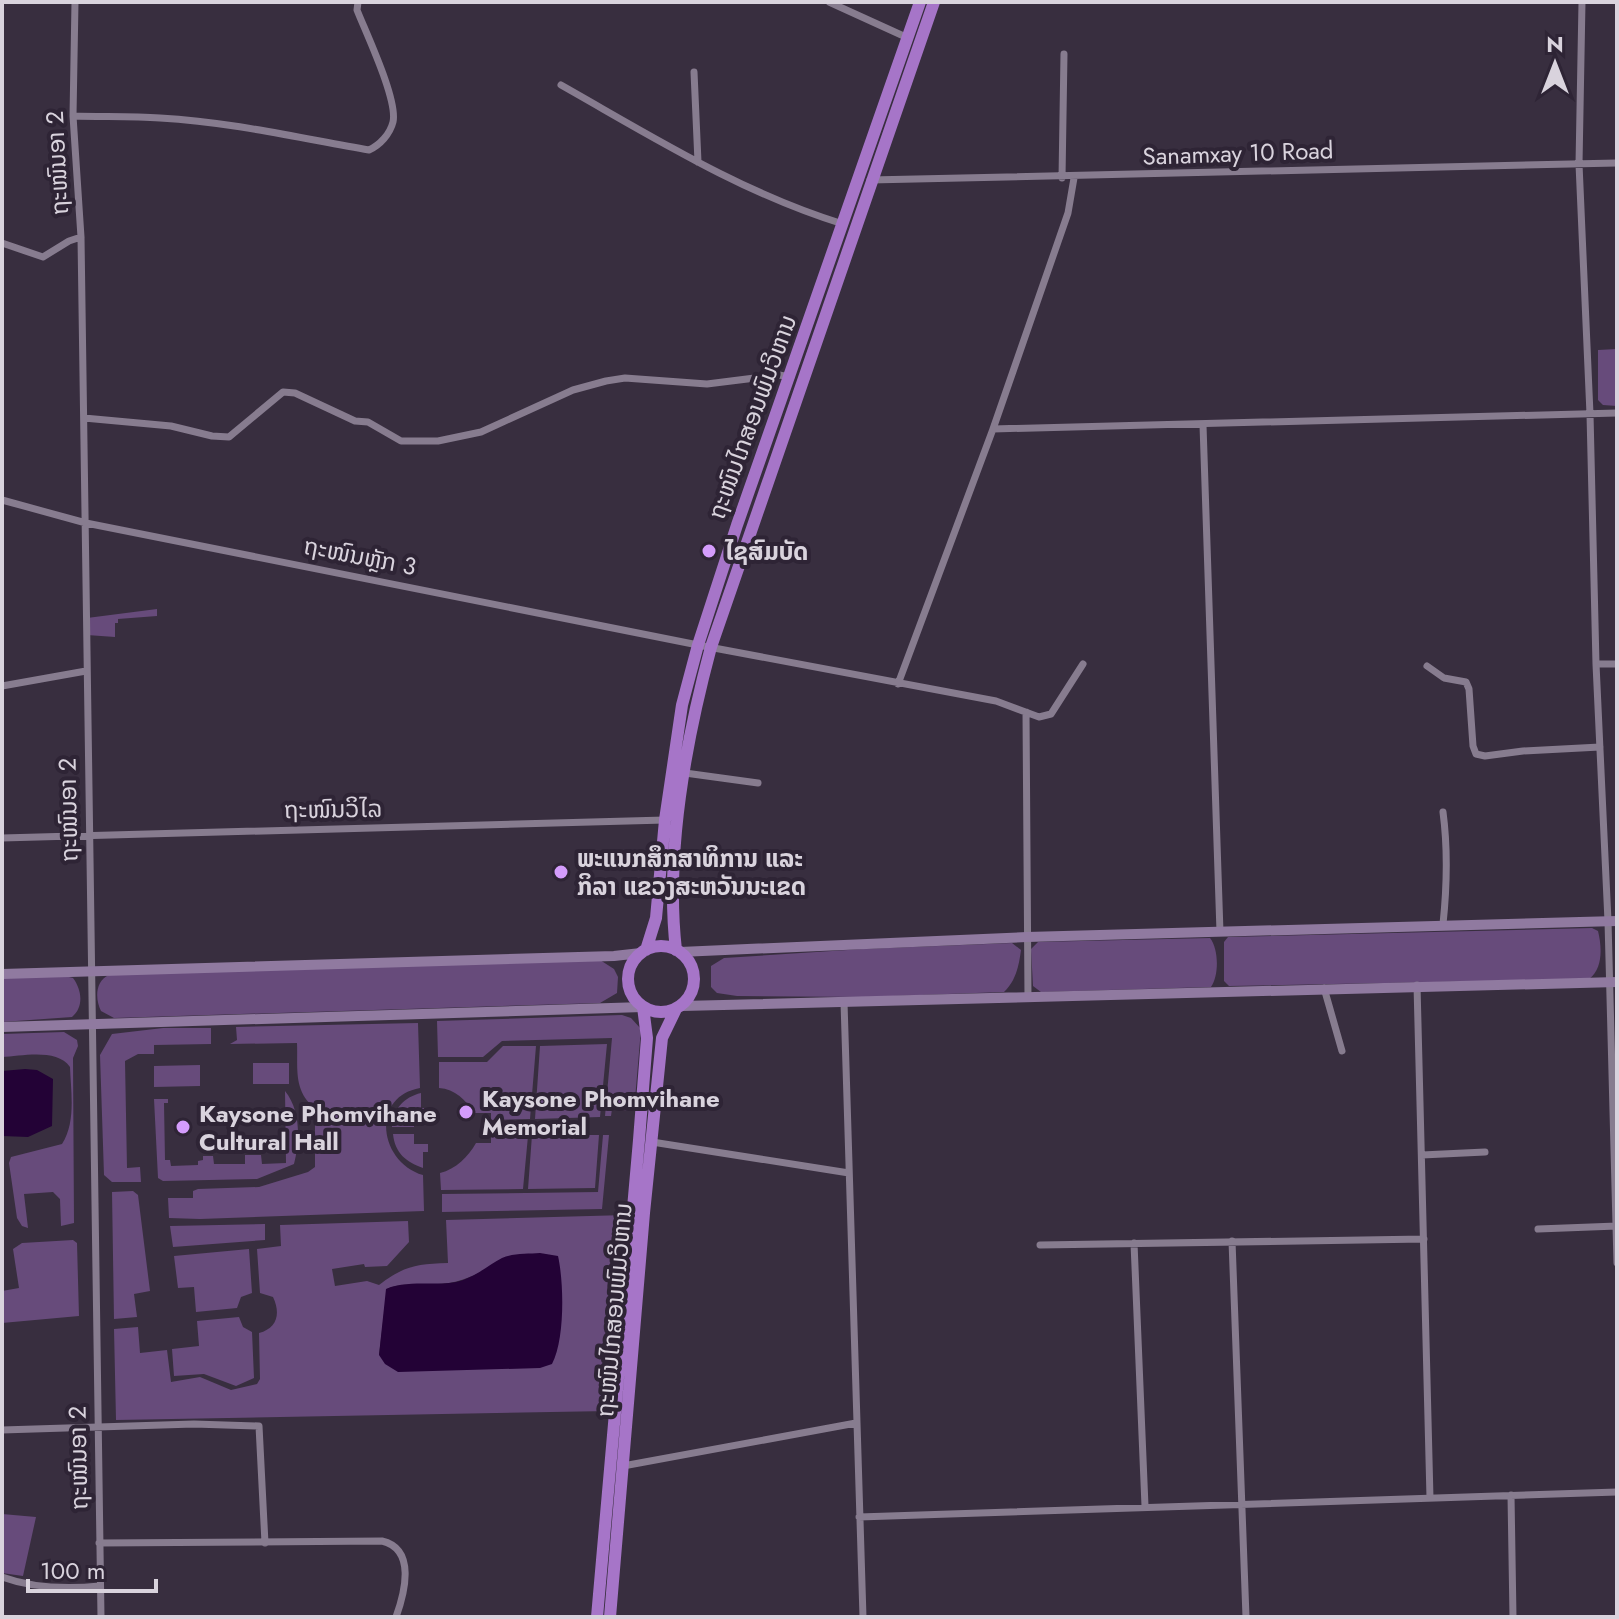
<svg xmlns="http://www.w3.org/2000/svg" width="1619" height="1619" font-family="Jost,'Noto Sans Lao',sans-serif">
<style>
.green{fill:#674b7b;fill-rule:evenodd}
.water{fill:#230236}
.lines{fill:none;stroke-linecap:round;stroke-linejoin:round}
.street{stroke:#877c8f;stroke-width:7}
.secondary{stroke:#907aa0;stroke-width:10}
.highway{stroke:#a675c8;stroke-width:12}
.poi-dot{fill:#d49cfc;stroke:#2e2435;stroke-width:3}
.labels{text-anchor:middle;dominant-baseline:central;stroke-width:8;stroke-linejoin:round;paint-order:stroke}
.street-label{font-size:24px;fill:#d9d3dd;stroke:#2e2435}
.poi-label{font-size:24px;font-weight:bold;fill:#d9d3dd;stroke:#2e2435;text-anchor:start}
</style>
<rect width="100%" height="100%" fill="#382e3f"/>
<path class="green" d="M1617,349v57l-14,-1 -5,-5v-50z
M157,609v7l-39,3v4h-3v14l-28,-2v-17z
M1592,928l6,3c4,16 5,38 -9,48l-360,7 -5,-5v-39l4,-5z
M1210,938c9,11 9,38 1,49l-170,5 -8,-6 -2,-37 7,-7z
M1012,943l9,7c-2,15 -5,31 -17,42l-139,5 -128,-1 -20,-3 -6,-6v-21l13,-8 139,-9z
M600,960l14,9 4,8 -1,16 -17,10 -486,15 -13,-7c-6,-12 -6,-30 8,-36z
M65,976l8,2c9,12 11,29 -1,39l-70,5v-44z
M622,1015l9,3 10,11 -7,82 -22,-2 -1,7h-6l7,-78 -110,3 -19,16h-45l-1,-36z
M418,1023l2,65c-50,9 -41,74 3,87l1,36 -224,8 -31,-1 -1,-20h25v-7l5,-2 61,-2 49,-15 7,-5v-59c-22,-17 -17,-40 -18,-65l-67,1 7,-4 -1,-13z
M163,1028h48v16l-57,1v9h-16l-13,7 2,107 13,-1 1,15h-29l-8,-7 -4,-120 12,-21z
M64,1032l13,8 1,6 -5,12 1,165 -13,3 -1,-27 -7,-7 -29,2 4,34 -6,-2 -5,-8 -8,-55 2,-6 51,-13c14,-22 9,-51 8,-77 -13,-19 -48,-11 -68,-10v-23z
M607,1044l-7,73 -65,2 5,-73z
M503,1046h33l-6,73 -39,1v-7h-17c-8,-13 -19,-24 -35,-25v-26h48z
M253,1063h36v21h-36z
M200,1065v21l-46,1v-21z
M285,1091c16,20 15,49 9,73l-37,15 -94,2 -5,-3 -4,-79h14v4h-4l1,57h5l1,6 27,-1v-4l5,-1v-4h10l1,8h31v-9h16l1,9 24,-1z
M421,1093v15h3v4h-10v15h-22c0,-17 12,-30 29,-34z
M393,1134h21v10h14v8h-5v16c-17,-6 -28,-15 -30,-34z
M532,1135h67l-4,53 -67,1z
M603,1135h6l-7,74 -160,3v-18l156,-2z
M491,1136h37l-5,53 -82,1 -1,-17c16,-4 28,-16 36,-30h15z
M133,1191l5,4 12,96 -16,3 3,23 -23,2 -2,-127z
M626,1215l-17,196 -493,9 -2,-91 24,-2 2,26 27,-3 4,32 29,-5 31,13 26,-6 3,-5 -1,-46c18,-5 22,-19 14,-36l-13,-4 -3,-44 24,-3 -1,-21 128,-4 1,21 -22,24 -22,1 -1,-3 -32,5 3,17 32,-5 12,4c25,-19 37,-21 69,-22l-2,-43zM503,1257l-124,98 8,-66c16,-7 33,-3 51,-5 25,-1 46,-12 65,-27z
M265,1224v16l-92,7 -3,-21z
M73,1240l4,3 2,73 -77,7v-32l17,-3 -6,-39 9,-6z
M249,1249l3,44 -11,4 -4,11 -41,4 -2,-25 -16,1 -4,-32z
M239,1317l4,10 9,5 2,46 -18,8 -32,-12 -30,2 -2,-27 27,-3 -2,-25z
M2,1514l34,3 -13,59 -21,-3z"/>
<path class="water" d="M25,1069l12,1 16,9 -1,47 -24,11 -26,-1v-65z
M540,1253l18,3c6,27 7,83 -6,108l-12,4 -142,4 -13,-8 -6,-9 7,-66c22,-9 47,-3 70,-7 18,-4 31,-16 46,-24 11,-5 26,-4 38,-5z"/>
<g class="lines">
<path class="street" d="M75,2l-2,114 8,121 20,1380
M829,2l79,36
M1582,2l-3,162 11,250 6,250 12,257 9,342
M694,72l4,90
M561,85c92,52 181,108 282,139
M73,116c29,1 58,0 87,2 71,4 140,20 209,32 11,-5 21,-16 24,-28 5,-22 -27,-89 -36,-112l1,-8
M1062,178l2,-124
M870,180l747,-17
M2,243l41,14 26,-16 12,-4
M84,418l87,8 41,10 17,1 54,-45 12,1 60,28 13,1 33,19h37l43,-9 92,-42 33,-9 19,-3 82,6 72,-9 12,2
M1203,425l17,507
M993,429l624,-16
M2,500l84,23 612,122 298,56 43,16 12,-3 32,-50
M1596,664h21
M1427,666l17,12 22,4 3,7 4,57 3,8 9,2 38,-5 77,-4
M898,684l95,-255 75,-216 6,-35
M2,686l84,-15
M1026,712l2,285
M685,773l73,10
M1443,812c5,38 4,74 0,112
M2,838l663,-18
M1417,985l13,513
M1324,988l18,63
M844,1002l19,615
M652,1142l197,31
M1422,1155l63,-3
M1538,1229l79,-3
M1232,1241l14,376
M1134,1243l11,263
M1040,1245l384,-6
M2,1430l192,-6 65,2 6,117
M623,1466l233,-43
M1511,1495l2,122
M859,1517l758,-25
M99,1543l283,-2c34,8 23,51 14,76
M2,1577c30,11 67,12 98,9"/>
<path class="secondary" d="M680,952l347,-15 590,-16
M2,974l612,-18 27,-3
M682,1006l935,-24
M2,1027l641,-20"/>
<path class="highway" d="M628 979a33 33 0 1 1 66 0a33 33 0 1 1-66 0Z
M646,950l10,-32 9,-98 17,-115 16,-60 39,-120 183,-523
M676,950c-11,-96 10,-210 35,-303l223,-645
M597,1617l42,-477 8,-102 -4,-31
M610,1617l34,-404 18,-175 14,-29"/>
</g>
<g class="poi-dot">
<circle cx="709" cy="551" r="8"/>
<circle cx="561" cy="872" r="8"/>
<circle cx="466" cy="1112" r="8"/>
<circle cx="183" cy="1127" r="8"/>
</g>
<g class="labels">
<g class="street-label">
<text transform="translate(1238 153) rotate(-2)">Sanamxay 10 Road</text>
<text transform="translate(57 163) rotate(-93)">ຖະໜົນອາ 2</text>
<text transform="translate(752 417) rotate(-70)">ຖະໜົນໄກສອນພົມວິຫານ</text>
<text transform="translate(360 556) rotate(11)">ຖະໜົນຫຼັກ 3</text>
<text transform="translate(333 809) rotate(-1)">ຖະໜົນວິໄລ</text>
<text transform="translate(68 810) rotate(-91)">ຖະໜົນອາ 2</text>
<text transform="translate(614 1310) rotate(-85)">ຖະໜົນໄກສອນພົມວິຫານ</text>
<text transform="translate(78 1458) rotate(-91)">ຖະໜົນອາ 2</text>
</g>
<g class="poi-label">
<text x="725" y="551">ໄຊສົມບັດ</text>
<text x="577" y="858">ພະແນກສຶກສາທິການ ແລະ<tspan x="577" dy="28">ກິລາ ແຂວງສະຫວັນນະເຂດ</tspan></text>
<text x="482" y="1098">Kaysone Phomvihane<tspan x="482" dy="28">Memorial</tspan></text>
<text x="199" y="1113">Kaysone Phomvihane<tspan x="199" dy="28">Cultural Hall</tspan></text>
</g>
</g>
<rect width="1619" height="1619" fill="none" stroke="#d9d3dd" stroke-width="8"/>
<g transform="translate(1555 64)" stroke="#2e2435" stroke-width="6" paint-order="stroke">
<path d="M0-6L14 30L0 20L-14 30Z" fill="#d9d3dd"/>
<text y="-12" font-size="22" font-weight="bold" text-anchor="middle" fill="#d9d3dd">N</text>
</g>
<path d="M28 1579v12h128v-12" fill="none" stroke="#d9d3dd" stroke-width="4"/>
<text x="40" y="1579" font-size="24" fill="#d9d3dd" stroke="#2e2435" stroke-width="6" paint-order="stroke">100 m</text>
</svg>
